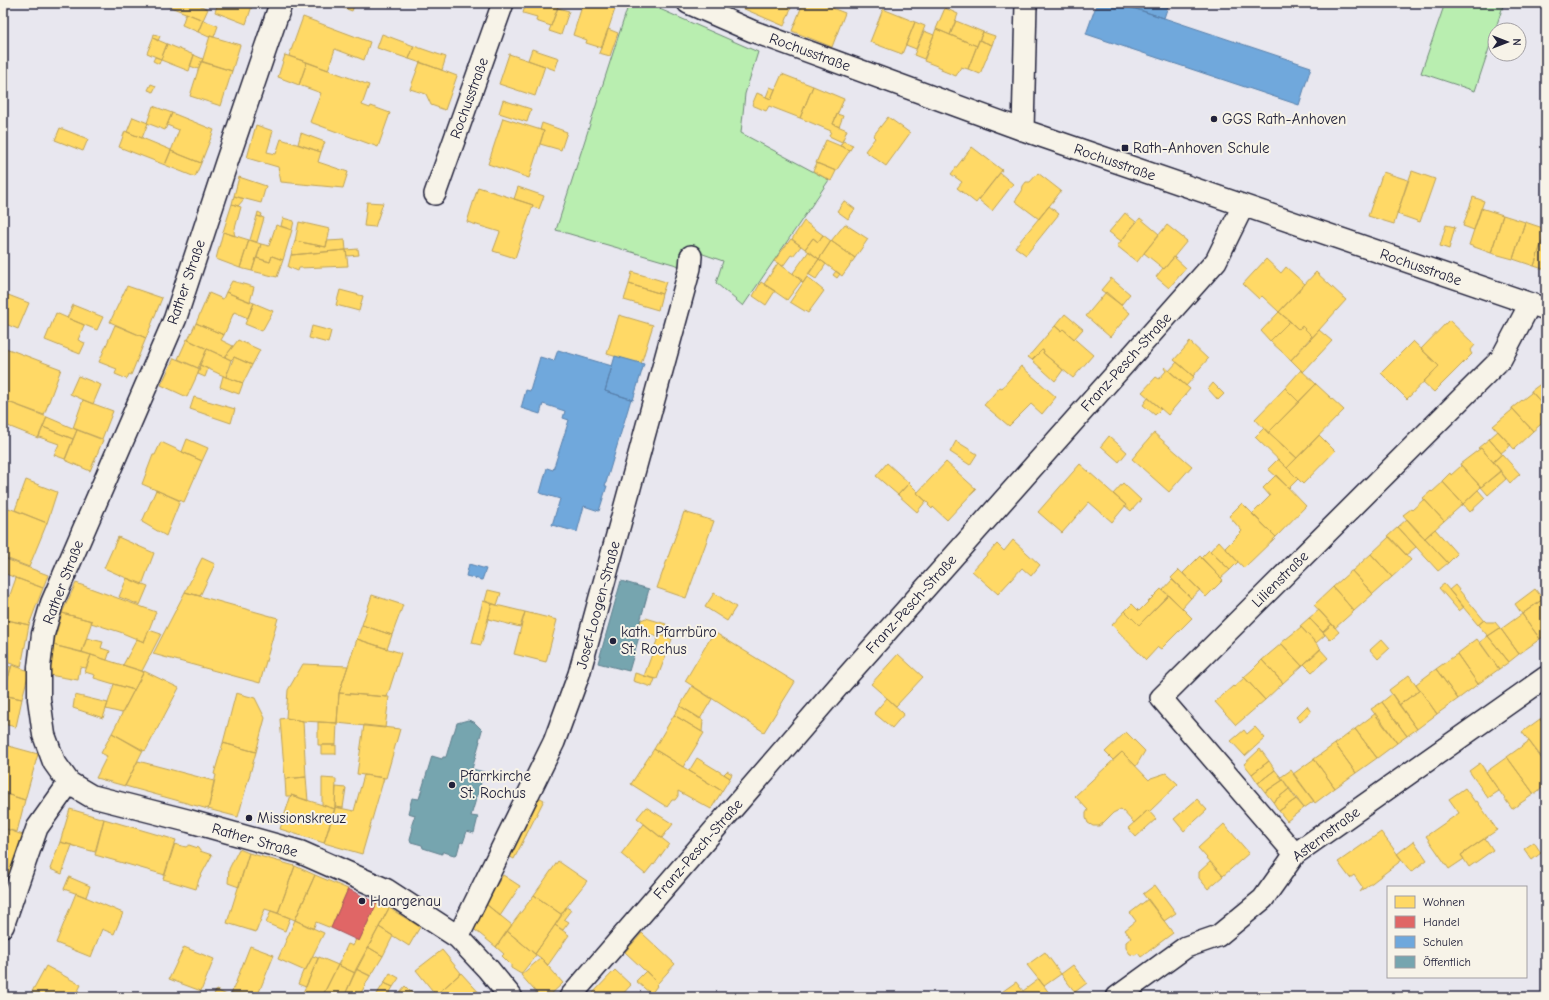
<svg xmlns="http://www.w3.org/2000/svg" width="1549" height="1000" font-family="'Comic Neue',sans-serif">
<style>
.green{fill:#b9eeb0;stroke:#6e8876}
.homes{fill:#ffd966;stroke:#bda259}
.shops{fill:#e06666;stroke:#a75259}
.schools{fill:#6fa8dc;stroke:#5880ac}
.public{fill:#76a5af;stroke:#5d7e8c}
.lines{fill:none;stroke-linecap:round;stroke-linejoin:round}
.minor-casing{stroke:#22223b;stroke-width:24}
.secondary-casing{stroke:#22223b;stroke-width:25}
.minor{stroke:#f7f3e8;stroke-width:21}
.secondary{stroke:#f7f3e8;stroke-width:22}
.poi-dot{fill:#22223b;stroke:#f7f3e8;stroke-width:1.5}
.labels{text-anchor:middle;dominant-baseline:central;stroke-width:4;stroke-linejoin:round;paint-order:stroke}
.street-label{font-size:15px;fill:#22223b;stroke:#f7f3e8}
.poi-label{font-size:15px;fill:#22223b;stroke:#f7f3e8;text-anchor:start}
</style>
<rect width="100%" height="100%" fill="#e8e7ef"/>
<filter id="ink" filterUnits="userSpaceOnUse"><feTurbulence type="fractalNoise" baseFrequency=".025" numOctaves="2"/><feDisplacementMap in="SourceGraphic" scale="8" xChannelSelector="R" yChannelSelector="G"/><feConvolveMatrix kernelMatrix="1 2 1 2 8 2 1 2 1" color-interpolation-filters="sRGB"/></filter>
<g filter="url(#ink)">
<path class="green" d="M629,3h17l112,49 -13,42 -4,39 88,47 -86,126 -27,-23 7,-22 -37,-13 -6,18 -124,-36z
M1445,3h59l-29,88 -54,-18z"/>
<path class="homes" d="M169,3h25l14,6 -5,11 -35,-14z
M218,3h35l-7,21 -31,-12z
M330,3h25l-3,8z
M526,3h33l-8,23 -15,-5 1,-4 -14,-4z
M583,3h34l-15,45 -16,-5 1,-3 -14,-5z
M735,3h58l-9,23 -49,-21z
M803,3h16l26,10 -13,34 -40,-16z
M558,8l11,3 -8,24 -12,-4z
M945,8l13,6 -8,21 -14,-6z
M883,9l32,13 -13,32 -32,-12z
M186,13l17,7 -5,12 -16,-7z
M303,17l67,25 -6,18 -29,-11 -7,21 -39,-14z
M203,20l15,6 -4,11 -4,-1 -1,1 -11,-5z
M956,21l27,11 -6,14 -27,-11z
M915,22l10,4 -9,23 -10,-4z
M608,29l10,4 -8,23 -11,-3z
M936,29l41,17 -9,23 -7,-2 -5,9 -15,-6 1,-2 -18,-7z
M924,31l10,4 -10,24 -10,-4z
M983,32l12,4 -3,9 -13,-5z
M154,34l6,2 -2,5 -5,-3z
M382,34l32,12 -5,13 -32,-11z
M210,36l30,9 -8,26 -30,-9z
M153,38l14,6 -6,15 -14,-6z
M979,40l13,5 -12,29 -12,-5z
M167,44l27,11 -5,16 -28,-11z
M414,46l32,11 -4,13 -33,-11z
M532,49l27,9 -4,12 -27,-10z
M509,54l36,12 -10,30 -36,-12z
M194,55l9,4 -5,10 -8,-3z
M285,55l22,7 -8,23 -21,-8z
M155,57l6,2 -2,5 -6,-3z
M201,61l31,10 -11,35 -31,-10z
M307,62l62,23 -7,20 8,3 1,-2 19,7 -12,34 -68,-25 11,-29 -22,-8z
M420,62l37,14 -12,34 -14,-5 -5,-11 -16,-5z
M782,74l31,12 -13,32 -31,-12 -3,5 -14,-6 5,-12 14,6z
M151,84l5,2 -3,6 -5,-2z
M813,86l31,13 -11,25 14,6 -5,12 -13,-6 2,-5 -31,-13z
M770,87l5,2 -4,10 -5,-2z
M503,100l28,9 -4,13 -28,-9z
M153,106l19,7 -7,17 -18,-7z
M172,113l42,17 -13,33 -30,-12 8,-21 -12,-5z
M837,114l6,2 -4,11 -6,-3z
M133,117l15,6 -6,15 -15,-6z
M888,117l22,16 -24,33 -21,-15 10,-13 -2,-2z
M503,118l41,13 -15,47 -41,-14z
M542,123l25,9 -6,18 -21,-6 4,-13 -4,-1z
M256,125l17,6 -6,21 9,2 5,-15 40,13 -3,10 30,10 -5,16 -62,-6 -3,-15 -31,-9z
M60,128l28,11 -5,12 -28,-11z
M125,131l46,19 -6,15 -46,-18z
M301,133l24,9 -4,10 -23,-8z
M826,140l24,10 -14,21 -20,-8z
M843,141l10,4 -3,5 -10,-4z
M972,147l30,23 -26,33 -19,-15 5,-6 -11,-8z
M171,151l30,12 -6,14 -30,-12z
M817,163l19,8 -5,10 -18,-10z
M1412,171l23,8 -15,43 -23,-8z
M1383,172l25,8 -14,44 -26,-8z
M1000,173l13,11 -21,27 -13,-11z
M1038,173l23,18 -22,28 -24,-18 7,-10 1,-5 3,-4h4z
M239,177l27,9 -5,17 -27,-7z
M478,187l55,18 -18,53 -22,-7 7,-19 -33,-10z
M518,187l26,9 -5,13 -7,-2 1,-2 -19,-6z
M234,196l10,3 -6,7 -6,-2z
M1473,197l11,4 -10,29 -11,-4z
M844,201l11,8 -7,10 -11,-8z
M367,202l16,1 -8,24 -11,-1z
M232,204l9,3 -7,25 1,4 -12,-4z
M1049,206l10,8 -33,41 -11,-8z
M1481,208l22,7 -12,38 -22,-8z
M258,212l4,2 -1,3 -4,-1z
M1125,213l11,9 -15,19 -12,-9z
M1503,215l22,7 -12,37 -22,-6z
M257,216l7,2 -7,24 -7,-2z
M283,218l11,3 -2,9 -11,-4z
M1140,218l19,16 -22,28 -20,-16z
M804,221l19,14 -5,7 -5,-4 -8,11 -13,-10z
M299,222l31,7 -4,18 -31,-6z
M1525,222l21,7 -12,37 -21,-7z
M845,224l23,15 -13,19 -24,-17z
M276,225l16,5 -9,30 -11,-4 -2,6 -13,-4 4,-14 8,2z
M1167,225l20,16 -23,28 -20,-16z
M1446,225l9,2 -6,22 -9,-3z
M1546,230v40l-12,-4z
M223,232l26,8 -9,28 -24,-9z
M823,235l8,6 -12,18 -14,-10 8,-11 5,4z
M791,239l10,7 -8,10 -2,-1 -8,11 -9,-5z
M249,240l12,4 -9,27 -12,-3z
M345,240l1,10 -55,5 4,-14 31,6 1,-6z
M831,241l24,17 -13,18 -23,-17z
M358,249l1,6 -12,1 -1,-6z
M346,250l2,16 -49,2 -1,3 -10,-4 3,-12z
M809,251l10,8 -16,24 -10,-10z
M272,256l11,4 -6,17 -25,-6 4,-13 14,4z
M1174,257l12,11 -17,20 -13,-11 7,-9 1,1z
M819,259l7,5 -10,15 -8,-5z
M1266,259l15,14 5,-6 19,17 -26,28 -17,-16 -3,3 -16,-15z
M778,263l24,17 -15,20 -23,-16z
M836,271l4,3 -3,4 -4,-3z
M632,272l34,10 -4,12 -33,-10z
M1316,272l30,28 -36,40 -1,-1 3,-3 -10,-10 -3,4 -20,-18z
M807,277l17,14 -16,22 -18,-11z
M1111,278l19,16 -9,11 -20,-15z
M232,281l22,6 -4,15 -24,-10z
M761,282l14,9 -9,14 -13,-9z
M629,284l33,10 -4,16 -34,-10z
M127,286l35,12 -16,40 -36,-16z
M340,290l23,6 -4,15 -23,-6z
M226,292l28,11 -6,15 -14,-6 -10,23 -28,-12 13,-30 14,6z
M1106,292l24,21 -20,24 -24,-21z
M3,293l26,10 -11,26 -15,-6z
M254,303l19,8 -11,20 -17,-7z
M73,305l30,12 -6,13 -30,-12z
M1279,312l11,9 -20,20 -9,-10z
M56,313l28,12 -6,15 7,3 -5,11 -35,-14z
M1065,314l18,15 -9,10 -11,-10 -2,2 -6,-5z
M619,315l34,10 -12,39 -34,-10z
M1449,320l26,25 -5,6 2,3 -38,38 -11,-10 16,-16 -18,-17z
M1290,321l9,9 3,-4 10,10 -21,24 -21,-19z
M196,323l28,12 -3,5 12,6 -8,11 -37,-17z
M115,325l31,13 -15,37 -2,-1 -2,5 -12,-5 2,-5 -18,-7z
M312,326l19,5 -3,12 -19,-5z
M1055,326l6,5 2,-2 30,26 -20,23 -30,-25 1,-2 -2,-1 -10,10 -4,-3z
M1319,330l13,11 -29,31 -12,-12z
M187,339l20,10 -9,19 -20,-9z
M238,340l22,10 -8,15 -18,-8 -3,3 -6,-3z
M1413,341l26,25 -32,33 -26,-26z
M1190,342l18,17 -15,17 -19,-16z
M3,347l58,22 -17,46 -41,-15z
M207,349l24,11 -5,17 -26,-12z
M1042,350l2,1 -1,2 20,17 -8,11 -23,-21z
M234,357l18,8 -9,18 -17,-6z
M174,358l26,11 -13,28 -26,-12z
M1177,362l17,15 -8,9 -17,-15z
M200,365l8,4 -3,8 -7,-3z
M1021,366l35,31 -14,17 -11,-10 -22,22 -25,-21 16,-18 2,1z
M1165,367l25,22 -22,26 -26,-23 14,-15 3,2 7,-8 -2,-3z
M1301,370l15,14 -17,18 -14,-14z
M78,376l23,9 -8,19 -23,-10z
M223,376l20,7 -4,11 -19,-7z
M1546,380v28l-15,-17z
M1213,383l11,11 -6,6 -10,-11z
M1316,384l28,26 -47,48 -29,-25z
M1285,388l14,14 -31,31 -13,-14z
M1531,391l15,17v12l-13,11 -21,-23 19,-15z
M194,397l41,12 -4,14 -41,-14z
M1148,398l13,11 -6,6 -12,-10z
M3,400l44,17 -9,21 -35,-14z
M83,400l30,11 -11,28 -29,-11z
M1512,408l21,23 -19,18 -21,-23 19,-16z
M47,417l30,13 -4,9 -30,-12z
M43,427l30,12 -8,20 -11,-4 5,-11 -20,-7z
M1264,428l33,30 -10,10 -32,-31z
M77,430l26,10 -13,31 -25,-11z
M1498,431l13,14 -10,8 -12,-14z
M1154,433l38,33 -23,26 -37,-33z
M1319,435l16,16 -32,33 -16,-16z
M1109,436l18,16 -8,10 -18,-16z
M187,439l21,9 -6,13 -20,-9z
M1489,439l13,15 -9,8 -12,-14 -2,1 -1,-1z
M956,441l21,13 -7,11 -20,-13z
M161,442l41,19 -18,41 -42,-18 11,-29h2z
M1481,448l20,23 -20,16 -21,-23z
M1502,454l18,20 -10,9 -17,-21z
M1278,459l20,20 -9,9 -21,-19z
M946,462l30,27 -29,31 -14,-13 -1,2 -4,-4 1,-1 -12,-11z
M887,463l22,20 -11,12 -22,-19z
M1080,464l46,41 -14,17 -23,-20 -27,31 -24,-21z
M1460,464l21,23 -18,17 -21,-23 8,-8 1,2 10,-9z
M1500,471l6,8 -18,16 -7,-8z
M1276,475l30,31 -30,31 -24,-23 18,-18 -7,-8z
M26,480l31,12 -10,31 -32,-13z
M1442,481l21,23 -19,17 -21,-23 8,-7 1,1 10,-9z
M909,483l9,9 -1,1 9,8 -9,11 -19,-17z
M1123,483l18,17 -10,11 -6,-5 1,-1 -13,-11z
M156,490l24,11 -14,35 -24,-14z
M1478,490l7,8 -15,14 -7,-8z
M1423,498l21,23 -20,18 -21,-24 8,-6 1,1 11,-10z
M1242,503l34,34 -32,31 -19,-20 17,-17 -13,-15z
M6,507l41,16 -18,44 -26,-10v-42z
M684,512l30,9 -28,77 -29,-10z
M1407,519l41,44 -10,8 -40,-44z
M1398,527l18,20 -10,8 -18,-19z
M1435,529l22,25 -9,9 -23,-25z
M118,537l36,16 -12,32 -38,-17z
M1389,537h1l21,23 -19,17 -21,-23z
M1013,540l27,25 -9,11 -9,-8 -24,26 -26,-23 25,-27 7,7z
M1219,541l19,21 -8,8 -20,-19z
M1209,550l21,20 -9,8 -20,-20z
M1371,554l21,23 -19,17 -21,-23z
M1200,556l23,24 -17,17 -23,-24z
M3,558l45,17 -5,13 -40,-15z
M202,558l13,6 -15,32 -15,-4z
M1179,570l21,20 -9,8 -20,-20z
M1351,571h1l21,23 -19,17 -21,-24z
M16,578l27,10 -14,37 -26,-6v-14l3,1z
M127,578l21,8 -8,19 -21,-8z
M1172,580l19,18 -9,10 -19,-18z
M76,583l80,29 -12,30 -24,-10 -29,-9 1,-2 -30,-8z
M1444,584l20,23 -5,4 -20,-23z
M1455,585l29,35 -6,5 -29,-35z
M1333,587l21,24 -19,17 -21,-23z
M1161,589l7,6 -29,30 -14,-14 7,-7 7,7z
M1535,589l8,10 -21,15 -7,-10z
M488,590l13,3 -4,12 -12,-4z
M185,592l93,26 -18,65 -107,-29z
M714,593l22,14 -9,14 -22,-14z
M372,595l31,10 -11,30 -30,-10z
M1169,595l23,23 -31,31 -3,-2 -12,13 -34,-35 13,-14 14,14z
M1543,599l3,5v31l-6,4 -18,-25z
M483,601l9,3 -11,41 -9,-2z
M492,604l33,8 -5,15 -32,-8z
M1319,610l13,14 -9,8 -14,-14z
M525,612l32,8 -11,42 -32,-8z
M62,613l30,8 -10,31 -29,-7z
M1522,614l18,25 -21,15 -18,-25z
M646,618l20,6 -3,12 -4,-1 -1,2 -18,-6 1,-1 -3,-1 3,-9z
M1309,618l16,17 -9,8 -16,-17z
M3,619l26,6 -8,42 -18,-6z
M1484,620l2,2h9l5,6 -12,8 -10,-11z
M1332,624l7,8 -9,8 -7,-8z
M362,625l30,10 -5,14 -30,-10z
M1301,627l20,22 -19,17 -21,-23z
M1500,628l19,26 -10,8 -21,-26z
M149,630l12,4 -19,37 -19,-6 14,-26 7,3z
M714,632l81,50 -31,50 -79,-51z
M659,635l13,4 -15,40 -13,-3z
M1488,636l21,26 -10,7 -19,-27z
M87,638l16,4 -2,6 9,3 -3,9 -25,-8z
M357,639l44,14 -14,44 -48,-4z
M1382,639l8,9 -12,11 -8,-9z
M1477,639l22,30 -21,15 -21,-30z
M1281,643l21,23 -19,17 -21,-23 19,-16z
M53,645l38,10 -5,13 -6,-1 -2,13 -29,-5z
M1320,649l8,9 -16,14 -8,-8z
M898,654l25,23 -27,29 -25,-22z
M1457,654l21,30 -20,15 -22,-30z
M91,655l53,17 -10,18 -40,-12 1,-3 -10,-3z
M1262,660l21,23 -18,17 -21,-23 8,-7z
M303,664l45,2 -9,27 -2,30 -34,-2 -17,-3 2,-28z
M3,665l8,2 -2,8 -6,-2z
M12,665l17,6 -7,28 -19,-4z
M1436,669l22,30 -21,15 -21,-30z
M144,671l35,17 -33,62 -3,1 -31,-18z
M635,673l20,6 -3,8 -19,-6z
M5,674l4,1 -2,6 -4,-1z
M1409,675l11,15 -21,15 -10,-15z
M1243,677h1l21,23 -29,25 -21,-23 18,-16 1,1 10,-9z
M114,684l20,6 -12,23 -16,-4z
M692,686l20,13 -12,20 -20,-13z
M1420,690l17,24 -20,15 -18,-24z
M236,693l19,5 10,20 -9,34 -33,-9z
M339,693l50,4 -4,31 -48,-5z
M1392,694l25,35 -10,7 -25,-34z
M3,695l19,4 -6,28 -13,-3z
M75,695l33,8 -5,15 -30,-10z
M887,698l17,16 -12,14 -18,-15z
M1382,702l25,34 -10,7 -26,-34z
M680,706l23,14 -1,12 -28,-17z
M1307,706l4,6 -11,10 -4,-5z
M1376,713l21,30 -20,15 -22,-29z
M674,715l30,18 -21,34 -29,-18z
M1546,715v13l-6,-9z
M286,718l17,3 3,56 -21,2 -5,-60z
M1540,719l6,9v29l-3,2 -21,-27z
M318,722l19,1 -1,22h-18z
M364,725l36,4 -14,49 -29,-4z
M1255,727l10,11 -20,18 -14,-15 13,-11 3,4z
M1355,729l22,29 -21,15 -21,-29z
M1126,732l19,19 -9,15 -14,-14 -9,8 -8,-8z
M112,733l31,17 -18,36 -29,-8 11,-22 -6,-3z
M1529,741l17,24v20l-12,9 -27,-37z
M223,743l33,9 -18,65 -30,-8 8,-34 -2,-1z
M1335,744l21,29 -21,15 -21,-29z
M5,745l33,9 -13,46 -22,-7v-41z
M321,745h15v9h-15z
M654,749l68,42 -11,18 -33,-18v5l-3,4h-3l-5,7 -36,-23z
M1260,749l9,12 -17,13 -8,-10z
M1122,752l27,28 2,-2 15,-5 12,11 -29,28 -1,-2 -14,13 -13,-14 -8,4 -10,10 -4,3h-6l-5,-3 -2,-5v-5l2,-3 -13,-14z
M1507,757l27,37 -22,15 -26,-37z
M697,758l33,20 -8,13 -33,-20z
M1314,759l21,29 -20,15 -22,-29z
M138,761l76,20 -2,9 1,1 -5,18 -83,-23z
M1269,761l6,9 -17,13 -6,-9z
M1480,763l19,28 -11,7 -19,-27z
M1275,770l8,10 -18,12 -7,-9z
M1291,770l23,31 -10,7 -23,-31z
M727,771l5,3 -2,4 -6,-4z
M364,775l20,3 -22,76 -38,-11 11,-36 19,4z
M306,777l2,24 -17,-6 -1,1h-4l-1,-17z
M322,778l14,1 -1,30 -13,-4z
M1283,780l6,9 -16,13 -8,-10z
M336,787l10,1 -3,20 -8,-1z
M1465,788l10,14 2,-1 20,29 -36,25 3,4 -15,10 -23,-33 33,-23 -10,-14z
M1289,789l7,10 -17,12 -6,-9z
M3,793l22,7 -8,32 -14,-4z
M291,795l44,14 -11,34 -44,-14z
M535,795l9,5 -30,59 -9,-5z
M1197,799l10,11 -23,21 -10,-12z
M1296,799l8,9 -17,13 -8,-10z
M646,807l27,17 -11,14 -25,-20z
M70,809l34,10 -9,33 -35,-10z
M1148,810l8,9 -20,18 -8,-9z
M104,819l72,21 -11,35 -70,-20z
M644,824l25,20 -15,21 -1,-1 -8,10 -24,-20z
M1224,824l25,29 -26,23 -25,-28z
M3,828l20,7 -18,57 -2,-1z
M1381,832l21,28 -42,32 3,-4 -9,-13 -4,3 -12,-16z
M1485,838l8,12 -24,17 -8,-12z
M1414,841l13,19 -16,12 -14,-18z
M60,842l12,3 -10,29 -12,-5z
M1534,842l7,11 -9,7 -8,-11z
M174,844l12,3 3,-2 9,3 2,3 12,4 -13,24 -3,10 -33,-10z
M239,849l10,4 -10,34 -11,-4 1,-14z
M249,853l46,13 -17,47 -13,-4 -9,23 -29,-9z
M558,861l29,20 -26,33 -27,-19z
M1210,862l13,14 -15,13 -9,-11v-6z
M295,866l20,9 -20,45 -17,-7z
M315,875l33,14 -17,39 -15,-6 -3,7 -18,-9z
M503,875l17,11 -20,30 -14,-12 4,-6 -1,-1z
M69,877l21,9 -4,11 -22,-8z
M1155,885l21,28 -12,8 -21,-27z
M76,893l47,20 -9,21 -12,-5 -11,28 -35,-14z
M534,895l28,20 -27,39 -28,-23z
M1148,899l25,34 -32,24 -3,-4 -3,2 -5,-1 -4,-6v-6l5,-4 -6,-8 11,-9 -6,-8z
M377,903l12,5 -34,65 -17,-8 10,-21 5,2 3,-7 3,2z
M486,904l26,21 -16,22 -26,-21z
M566,907l5,3 -7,9 5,3 -6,8 -8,-5z
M389,908l31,19 -11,19 -30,-19z
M271,911l19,7 -5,13 -19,-8z
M295,920l29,13 -19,38 -27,-12z
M555,925l14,10 -21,30 -7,-7 -6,-4z
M379,927l14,9 -10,20 -15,-9z
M507,931l29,24 -15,19 -10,-6v-3l-9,-9 2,-2 -8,-7z
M642,933l33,31 -17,19 -33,-31z
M250,946l24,9 -17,42h-27z
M184,947l30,12 -13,32 -32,-12z
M368,947l15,9 -12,20 -15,-7z
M442,950l19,23 -25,22 -20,-25z
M1045,952l16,22 -17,12 -17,-21z
M313,956l5,2 -12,29 -8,-3 5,-13h2z
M319,957l19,8 -16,32h-21z
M541,958l22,25 -15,14h-8l-19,-22z
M338,965l17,8 -11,24h-22z
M1073,965l14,18 -12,9 -14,-18z
M46,966l35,19 -6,12h-46z
M356,969l14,7 -11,21h-15z
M615,970l16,15 -11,12h-31z
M646,971l12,12 -2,2 1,1 -6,8 -15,-13z
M390,973l9,5 -6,9 -9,-4z
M461,973l22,24h-49l2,-2z
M1039,979l13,18h-51l-2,-3 17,-12 7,9z
M384,983l9,4 -6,10h-12z
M405,986l8,8 -2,3h-15z
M216,990l11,5 -1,2h-13z"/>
<path class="shops" d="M348,889l29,14 -18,38 -28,-13z"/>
<path class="schools" d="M1097,3h22l192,64 -12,38 -213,-71z
M1130,3h39l-5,15 -35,-11z
M558,350l54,16 -7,25 26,8 -26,87h2l-8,25 -15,-5 -7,26 -25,-7 8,-26 -20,-6 7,-25 6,2 16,-50 -6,-2 2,-7 -22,-7 -3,10 -19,-6 5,-18 4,1 10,-34 14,4z
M615,356l29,8 -11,36 -28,-9z
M469,564l17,5 -4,11 -16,-4z"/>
<path class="public" d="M621,581l28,8 -11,40 3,1 -12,41 -31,-8z
M468,720l6,2 8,8 -3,11h1l-8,28 12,3 -13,44 7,1 -4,16 -7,-2 -4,12 -2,-1 -1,1 -3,11 -3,1 -10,-3h-2v2l-19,-6 -1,-3 -11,-3 -1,-3 3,-11 -2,-1 4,-12 -7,-2 4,-15 7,1 13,-43 10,3 1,-2h3l7,-24h1l3,-10z"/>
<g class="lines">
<g class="minor-casing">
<path id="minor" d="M688,3l64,28 271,99 523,179
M1023,130l3,-127
M435,194l68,-191
M1295,854l-134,-156 340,-339 29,-55
M3,926l34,-98 32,-45
M458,937l96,-195 25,-68 111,-406 1,-12
M570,997l272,-315 374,-421 27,-55
M1117,997l69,-50 32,-11 45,-37 32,-45 251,-177"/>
</g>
<g class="secondary-casing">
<path id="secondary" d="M281,3l-55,161 -51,155 -123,284 -9,31 -4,33v32l5,36 10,27 15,21 22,13 98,25 111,31 86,38 72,47 30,32 23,28"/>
</g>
<use href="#minor" class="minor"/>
<use href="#secondary" class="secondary"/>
</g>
</g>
<g class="poi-dot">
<circle cx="1214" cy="119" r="4"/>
<rect x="1121" y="144" width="8" height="8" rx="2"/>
<circle cx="613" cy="641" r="4"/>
<circle cx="452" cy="785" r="4"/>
<circle cx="249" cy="818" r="4"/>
<circle cx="362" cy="901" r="4"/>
</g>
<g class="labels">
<g class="street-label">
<text transform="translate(810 52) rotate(20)">Rochusstraße</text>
<text transform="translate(469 98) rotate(-70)">Rochusstraße</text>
<text transform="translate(1115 162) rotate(19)">Rochusstraße</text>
<text transform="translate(1421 267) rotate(19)">Rochusstraße</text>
<text transform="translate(186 282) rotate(-71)">Rather Straße</text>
<text transform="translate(1126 362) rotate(-48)">Franz-Pesch-Straße</text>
<text transform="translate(1280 579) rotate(-45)">Lilienstraße</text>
<text transform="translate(63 582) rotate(-69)">Rather Straße</text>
<text transform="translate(911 604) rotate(-48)">Franz-Pesch-Straße</text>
<text transform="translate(598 605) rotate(-75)">Josef-Loogen-Straße</text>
<text transform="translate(1326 834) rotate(-37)">Asternstraße</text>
<text transform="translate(255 840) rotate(16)">Rather Straße</text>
<text transform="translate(698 849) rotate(-49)">Franz-Pesch-Straße</text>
</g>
<g class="poi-label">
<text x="1222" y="119">GGS Rath-Anhoven</text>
<text x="1133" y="148">Rath-Anhoven Schule</text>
<text x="621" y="632">kath. Pfarrbüro<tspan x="621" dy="17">St. Rochus</tspan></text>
<text x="460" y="776">Pfarrkirche<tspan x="460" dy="17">St. Rochus</tspan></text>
<text x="257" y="818">Missionskreuz</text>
<text x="370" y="901">Haargenau</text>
</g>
</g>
<rect width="1549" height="1000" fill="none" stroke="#f7f3e8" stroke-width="16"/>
<rect x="8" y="8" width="1533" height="984" fill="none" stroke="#22223b" stroke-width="1.5" filter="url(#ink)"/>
<rect x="1387" y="886" width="140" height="92" fill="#f7f3e8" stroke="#a29fa3"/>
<rect x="1395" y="896" width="20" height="12" fill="#ffd966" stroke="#a29fa3"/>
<text x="1423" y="906" font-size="12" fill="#22223b">Wohnen</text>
<rect x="1395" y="916" width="20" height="12" fill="#e06666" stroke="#a29fa3"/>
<text x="1423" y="926" font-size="12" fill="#22223b">Handel</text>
<rect x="1395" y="936" width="20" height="12" fill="#6fa8dc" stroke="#a29fa3"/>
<text x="1423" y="946" font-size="12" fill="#22223b">Schulen</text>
<rect x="1395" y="956" width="20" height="12" fill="#76a5af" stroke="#a29fa3"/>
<text x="1423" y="966" font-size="12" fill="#22223b">Öffentlich</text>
<g transform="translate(1507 42) rotate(90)"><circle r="19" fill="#f7f3e8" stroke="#a29fa3"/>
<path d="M0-3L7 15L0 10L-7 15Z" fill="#22223b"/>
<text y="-6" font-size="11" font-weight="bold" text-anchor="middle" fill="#22223b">N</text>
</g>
</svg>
